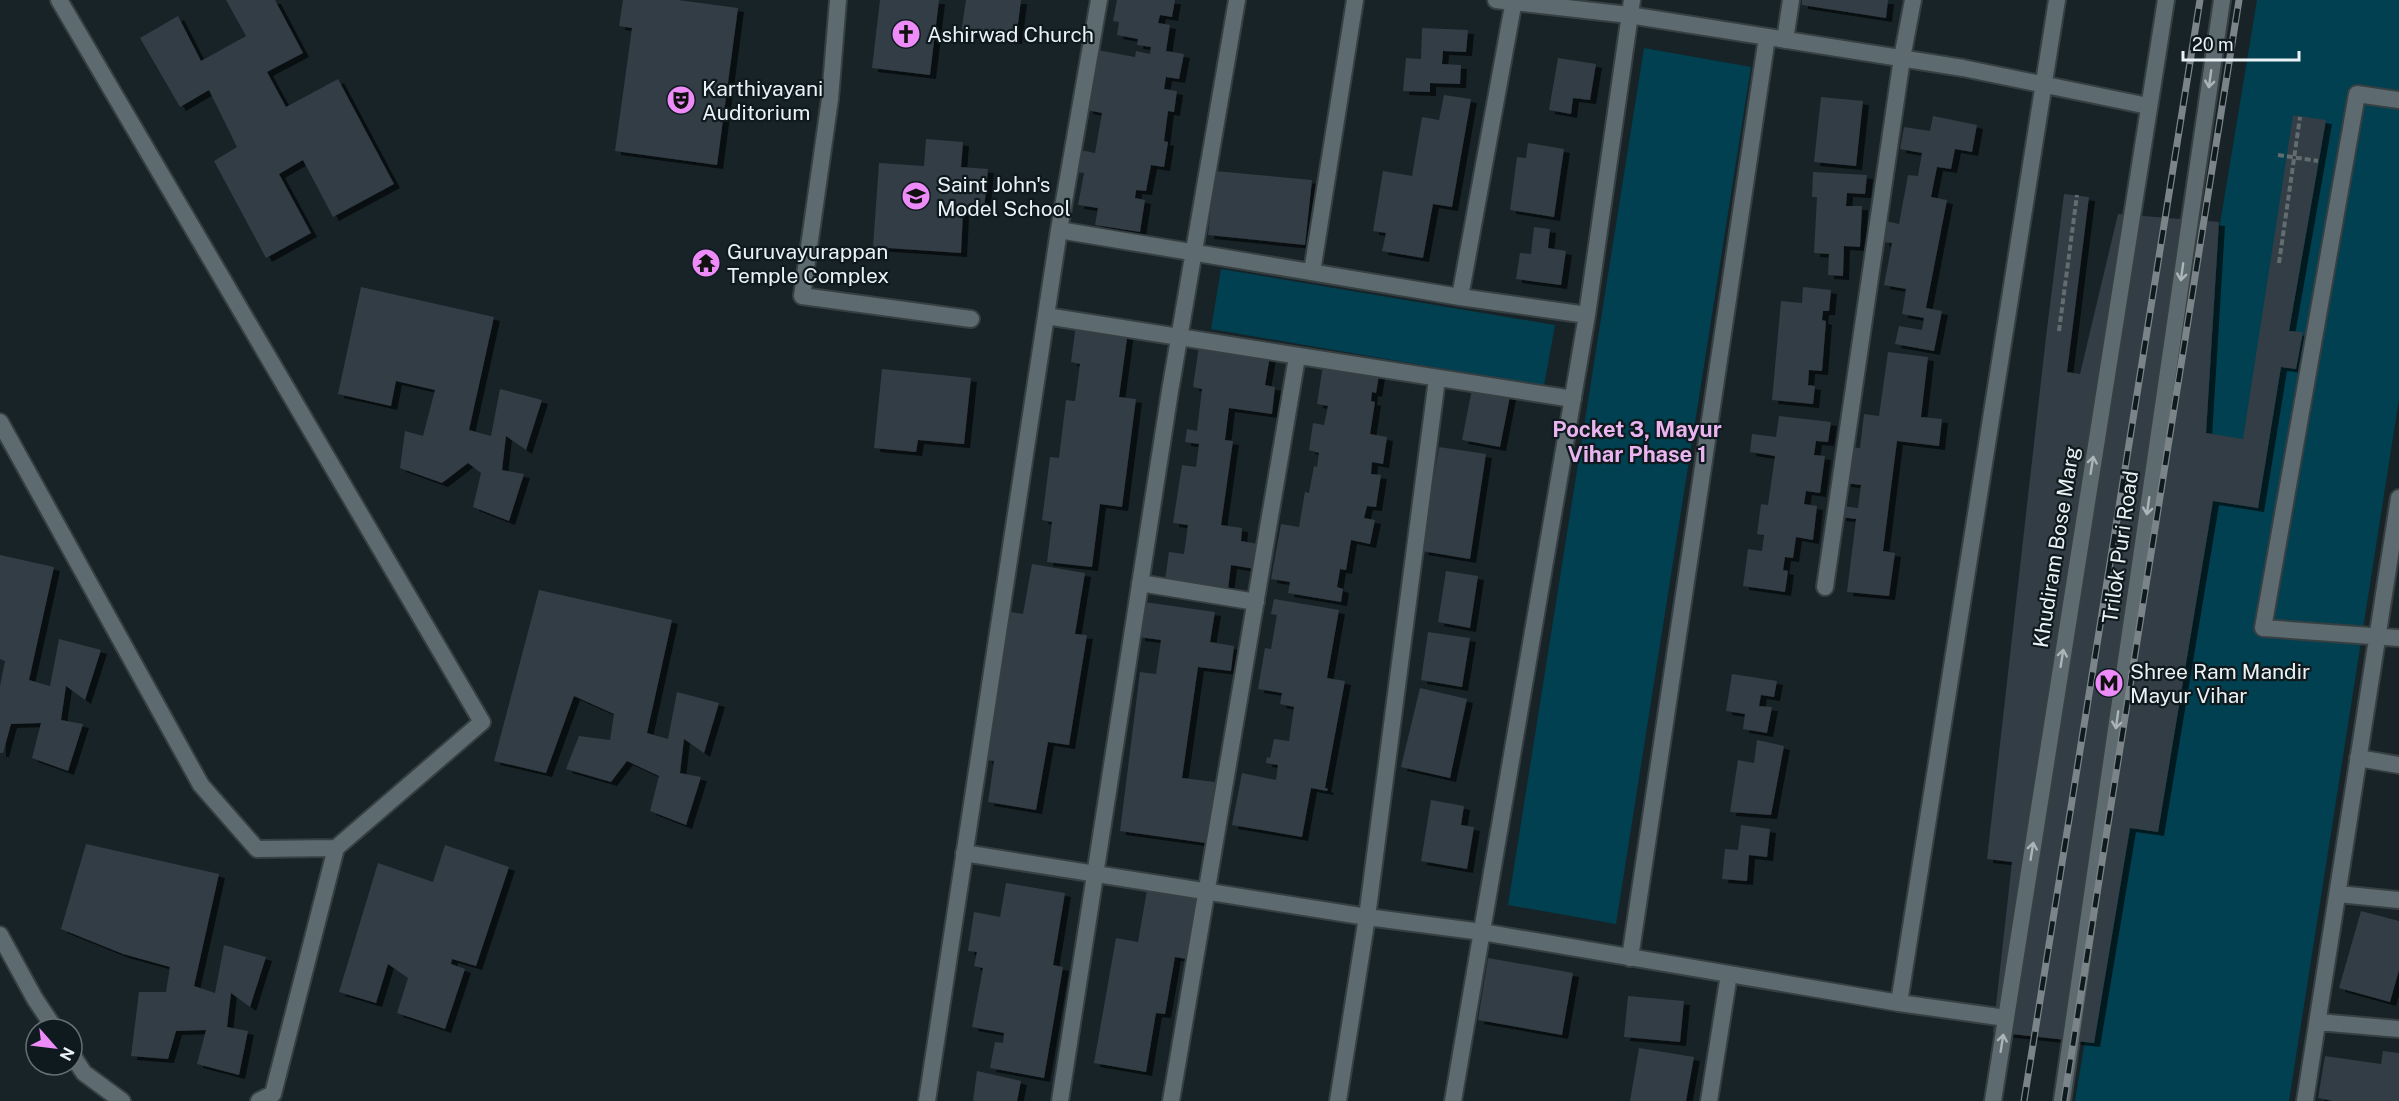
<svg xmlns="http://www.w3.org/2000/svg" width="2399" height="1101" font-family="'Public Sans',sans-serif">
<style>
.green{fill:#004050}
.building{fill:#333c44;filter:url(#shadow)}
.lines{fill:none;stroke-linecap:round;stroke-linejoin:round}
.service-casing{stroke:#363f42;stroke-width:20}
.minor-casing{stroke:#363f42;stroke-width:20}
.tertiary-casing{stroke:#363f42;stroke-width:20}
.path{stroke:#636d70;stroke-width:4;stroke-dasharray:6 3;stroke-linecap:butt}
.service{stroke:#5d6a6f;stroke-width:16}
.minor{stroke:#5d6a6f;stroke-width:16}
.tertiary{stroke:#5d6a6f;stroke-width:16}
.rail-casing{stroke:#7b8488;stroke-width:7}
.rail{stroke:#0e1a1d;stroke-width:4.5;stroke-dasharray:14;stroke-linecap:butt}
.oneway{stroke:#abb5b9}
.labels{text-anchor:middle;dominant-baseline:central;stroke-width:4.5;stroke-linejoin:round;paint-order:stroke}
.poi-label{font-size:21px;fill:#ebf2f5;stroke:#0e1a1d;text-anchor:start}
.street-label{font-size:21px;fill:#ebf2f5;stroke:#0e1a1d}
.neighbourhood-label{font-size:22px;font-weight:bold;fill:#eab4f0;stroke:#0e1a1d}
</style>
<defs>
<filter id="shadow"><feDropShadow dx="6" dy="4" stdDeviation="0" flood-color="#0009"/></filter>
</defs>
<rect width="100%" height="100%" fill="#172327"/>
<path class="green" d="M2257,0h142v399l-110,702h-214z
M1644,48l107,19 -135,857 -108,-19z
M1221,269l334,56 -11,61 -333,-57z"/>
<path class="building" d="M226,0h49l28,53 -36,19 19,35 52,-28 56,105 -61,33 -30,-57 -24,14 32,59 -45,25 -52,-97 23,-14 -28,-57 -29,17 -40,-69 38,-22 23,45 45,-25z
M623,0h55l60,8 -21,157 -102,-14 17,-123 -13,-2z
M880,0h59l-9,75 -58,-7z
M966,0h55l-5,40 -55,-7z
M1117,0h58l-3,17 -12,-2 -2,8 12,2 -4,26 18,3 -5,25 -13,-2 -2,12 13,2 -3,21 -6,-1 -4,30 4,1 -4,25 -13,-2 -5,26 -10,-1 -1,8 10,2 -5,32 -45,-7 3,-17 -20,-3 6,-32 -7,-1 3,-22 15,3 7,-40 -15,-3 10,-60 38,7 1,-6 14,3 1,-7 -14,-2 1,-6 -21,-4 2,-13 -6,-1z
M1802,0h86l-2,18 -84,-13z
M1422,28l46,2 -2,22 -23,-1 -1,13 19,1 -1,19 -30,-1v9l-27,-1 3,-33 15,1z
M1558,58l38,6 -6,36 -17,-2 -2,16 -22,-4z
M1444,95l27,4 -19,108 -19,-3 -10,54 -41,-7 4,-18 -13,-2 10,-60 29,5 10,-59 17,3z
M1821,97l42,4 -7,65 -42,-4z
M2293,115l33,5 -37,211 14,1 -7,37 -15,-2 -23,141 -45,-7 -55,331 -28,-4 -36,215 -101,-11 19,-170 -25,-3 59,-522 18,-143 25,3 -22,175 13,2 38,-160 101,8 -13,211 37,6z
M1933,116l44,9 -5,27 -17,-3 -4,20 -14,-2 -6,30 16,3 -21,108 16,3 -8,40 -39,-7 4,-18 23,4 2,-12 -22,-4 4,-25 -22,-4 8,-42 -9,-1 3,-21 13,3 9,-49 10,1 4,-23 -22,-4 4,-22 26,4z
M926,139l37,3 -2,25 27,2 -4,41 -21,3 -2,40 -88,-6 6,-84 45,3z
M1528,143l36,6 -10,68 -44,-7 7,-53 9,1z
M1215,171l97,9 -7,65 -97,-10z
M1813,172l54,3 -2,19 -18,-1 -1,13h16l-2,41 -16,-1 -1,30 -15,-1 1,-21 -15,-1 3,-56h-5z
M1534,227l16,2 -2,19 18,3 -5,34 -45,-6 4,-26 11,1z
M361,287l133,30 -25,113 22,6 9,-47 42,11 -16,50 -20,-14 -4,34 22,4 -15,47 -36,-14 8,-34 -13,-10 -26,20 -42,-15 5,-37 18,5 12,-46 -39,-9 -5,25 -53,-12z
M1803,287l28,3 -2,21h-6l-1,9 4,1 -4,50 -13,-1 -1,15 7,1 -2,18 -41,-4 9,-99 21,2z
M1076,324l52,7 -9,66 17,2 -14,108 -22,-3 -8,63 -45,-5 5,-40 -10,-2 8,-63 9,1 7,-58 9,1 5,-37 -9,-2z
M1199,346l71,10 -5,29 10,2 -3,27 -43,-6 -4,32 8,1 -12,84 21,3 -1,13 17,3 -3,25 -24,-4 -3,24 -63,-9 4,-28 15,2 4,-29 -15,-2 9,-58 14,2 3,-23 -14,-2 2,-13 10,2 5,-42 -9,-2z
M1888,352l40,5 -7,60 21,2 -3,27 -42,-5 -14,110 12,2 -6,43 -42,-4 9,-73 -16,-2 2,-11 16,2 3,-23 -16,-2 4,-36 11,1 4,-34 15,2z
M1323,365l56,10 -3,18 -4,-1 -1,9 4,1 -5,32 17,3 -4,27 -11,-2 -1,12 10,1 -5,32 -9,-1 -3,12 11,2 -5,24 -19,-4 -5,30 -6,-1 -3,18 6,2 -2,13 -53,-9 2,-11 -19,-3 10,-55 18,3 6,-35 4,1 5,-27 3,1 2,-14 -10,-3 4,-27 11,2 4,-19 -11,-2z
M882,369l89,9 -7,66 -46,-4 -2,12 -42,-4z
M1472,389l38,7 -10,51 -38,-7z
M1779,416l52,6 -3,20 -12,-1 -2,14 11,1 -5,37 -14,-2 -2,13 13,2 -4,34 -17,-3 -3,21 -8,-1 -2,13 5,1 -3,21 -42,-6 5,-37 14,2 2,-16 -7,-1 4,-30 7,1 7,-49 -25,-4 2,-18 24,3z
M1439,447l47,7 -16,105 -48,-8z
M0,555l54,12 -25,113 21,6 9,-47 42,11 -16,50 -19,-14 -5,34 22,4 -15,47 -36,-13 9,-35 -30,1 -8,29h-3v-67l5,-25 -5,-2z
M1032,564l53,9 -10,61 12,1 -18,110 -21,-3 -12,68 -48,-8 6,-41 -8,-1 25,-148 12,2z
M1446,571l32,5 -8,52 -32,-6z
M539,590l133,30 -25,113 21,6 9,-47 42,11 -15,50 -20,-14 -4,34 21,4 -15,48 -36,-14 9,-35 -32,-15 -16,21 -45,-13 13,-33 31,4 4,-26 -40,-18 -28,77 -52,-12z
M1274,599l65,11 -12,68 18,3 -20,107 3,1 -1,2 -16,-3 -9,49 -70,-12 10,-52 34,7 2,-15 -12,-2 1,-6 3,1 4,-19 15,2 5,-34 -14,-3 2,-11 -24,-4 7,-41 6,1 6,-34 -6,-1z
M1144,602l71,10 -5,30 24,4 -3,25 -33,-4 -16,111 33,4 -9,61 -86,-12 20,-159 16,2 5,-34 -22,-3z
M1428,632l42,6 -8,49 -41,-7z
M1732,674l45,7 -3,16 -13,-2 -2,11 13,1 -5,26 -24,-4 2,-15 -19,-3z
M1420,688l47,11 -17,79 -49,-11z
M1757,740l27,6 -13,69 -41,-3 8,-52 16,3z
M1431,800l33,6 -3,19 13,2 -7,42 -46,-8z
M1741,825l29,4 -3,28 -18,-2 -2,26 -25,-2 3,-30 13,1z
M86,844l133,30 -25,112 21,7 9,-48 42,12 -16,50 -19,-14 -4,34 21,4 -9,44 -42,-11 9,-34 -30,1 -8,28 -37,-3 8,-64h27l4,-25 -47,-13 -62,-25z
M445,845l64,22 -33,99 -24,-7 -1,5 14,5 -20,60 -48,-16 11,-35 -20,-14 -12,39 -37,-11 39,-129 55,19z
M1006,883l59,10 -12,72 10,2 -19,111 -54,-10 5,-26 8,1 1,-10 -32,-6 11,-59 -9,-2 3,-14 -9,-1 6,-39 26,5z
M1147,890l50,9 -11,60 -11,-2 -10,57 -9,-1 -10,59 -52,-9 22,-125 22,4z
M2361,911l38,10v49l-9,32 -51,-14z
M1488,958l85,15 -11,62 -84,-15z
M1628,996l56,5 -4,41 -56,-5z
M1639,1048l55,9 -8,44h-56z
M2383,1051l16,2v48h-66l-15,-3 7,-42 56,8z
M977,1071l44,10 -4,20h-44z"/>
<g class="lines">
<g class="service-casing">
<path id="service" d="M838,0l-8,99 -28,197 169,23"/>
</g>
<g class="minor-casing">
<path id="minor" d="M1496,0l133,15 334,53 185,38
M1785,40l6,-40
M2399,100l-42,-6 -94,534 136,10
M1059,230l401,67 127,18
M1312,272l43,-272
M1460,297l54,-297
M1046,316l527,83
M0,422l201,363 56,64 79,-1 146,-126 -423,-722
M1140,583l116,19
M1825,587l77,-529 11,-58
M2358,758l41,7
M964,853l403,64 115,15 417,71 107,15
M2338,894l61,6
M0,935l35,64 20,30
M1630,958l137,-921
M1899,1003l158,-1003
M2318,1022l81,7
M72,1055l12,18 38,28
M259,1101l14,-7 63,-246
M927,1101l132,-871 40,-230
M1060,1101l110,-710 67,-391
M1171,1101l126,-744
M1338,1101l29,-184 70,-538
M1453,1101l134,-786 45,-315
M1709,1101l20,-127
M2305,1101l94,-603"/>
</g>
<g class="tertiary-casing">
<path id="tertiary" d="M1993,1101l173,-1101
M2062,1101l160,-1101"/>
</g>
<path class="path" d="M774,90l29,5
M2278,155l40,6
M2279,263l21,-146
M2059,331l18,-136"/>
<use href="#service" class="service"/>
<use href="#minor" class="minor"/>
<use href="#tertiary" class="tertiary"/>
<g class="rail-casing">
<path id="rail" d="M2024,1101l176,-1101
M2064,1101l175,-1101"/>
</g>
<use href="#rail" class="rail"/>
</g>
<defs><path id="oneway-shaft" d="M-6 0H5M1.5-3L5.5 0L1.5 3" fill="none" stroke-width="1.6" stroke-linecap="round" stroke-linejoin="round" transform="scale(1.5)"/></defs>
<g class="oneway">
<use href="#oneway-shaft" transform="translate(2210 79) rotate(98)"/>
<use href="#oneway-shaft" transform="translate(2182 272) rotate(98)"/>
<use href="#oneway-shaft" transform="translate(2092 465) rotate(-81)"/>
<use href="#oneway-shaft" transform="translate(2148 506) rotate(98)"/>
<use href="#oneway-shaft" transform="translate(2062 658) rotate(-81)"/>
<use href="#oneway-shaft" transform="translate(2117 720) rotate(98)"/>
<use href="#oneway-shaft" transform="translate(2032 851) rotate(-81)"/>
<use href="#oneway-shaft" transform="translate(2002 1043) rotate(-81)"/>
</g>
<defs>
<g id="church-disc" transform="scale(1.5)"><circle r="9.5" fill="#ed8cf9" stroke="#0e1a1d"/><path d="M-1.2-6h2.4v3.5h3.3v2.4h-3.3V6h-2.4V-.1h-3.3v-2.4h3.3Z" fill="#111"/></g>
<g id="theatre-disc" transform="scale(1.5)"><circle r="9.5" fill="#ed8cf9" stroke="#0e1a1d"/><path d="M-5-5.5Q0-4 5-5.5V0Q5 5 0 6Q-5 5-5 0ZM-3.3-2.5H-1v1.5H-3.3ZM1-2.5H3.3v1.5H1ZM-2.8 1Q0 5.5 2.8 1Z" fill="#111"/></g>
<g id="school-disc" transform="scale(1.5)"><circle r="9.5" fill="#ed8cf9" stroke="#0e1a1d"/><path d="M0-5L7-2L0 1L-7-2ZM-4 1L0 2.5L4 1V4Q0 6-4 4Z" fill="#111"/></g>
<g id="temple-disc" transform="scale(1.5)"><circle r="9.5" fill="#ed8cf9" stroke="#0e1a1d"/><path d="M0-6L5-2H3V0L6.5 2.5H4V6H1.5V3h-3V6H-4V2.5H-6.5L-3 0V-2H-5Z" fill="#111"/></g>
<g id="metro-disc" transform="scale(1.5)"><circle r="9.5" fill="#ed8cf9" stroke="#0e1a1d"/><path d="M-5.5 5V-5H-3L0 0L3-5H5.5V5H3V-.5L0 4L-3-.5V5Z" fill="#111"/></g>
</defs>
<g fill-rule="evenodd">
<use href="#church-disc" x="906" y="34"/>
<use href="#theatre-disc" x="681" y="100"/>
<use href="#school-disc" x="916" y="196"/>
<use href="#temple-disc" x="706" y="263"/>
<use href="#metro-disc" x="2109" y="683"/>
</g>
<g class="labels">
<g class="poi-label">
<text x="927" y="34">Ashirwad Church</text>
<text x="702" y="88">Karthiyayani<tspan x="702" dy="24">Auditorium</tspan></text>
<text x="937" y="184">Saint John's<tspan x="937" dy="24">Model School</tspan></text>
<text x="727" y="251">Guruvayurappan<tspan x="727" dy="24">Temple Complex</tspan></text>
<text x="2130" y="671">Shree Ram Mandir<tspan x="2130" dy="24">Mayur Vihar</tspan></text>
</g>
<g class="street-label">
<text transform="translate(2056 547) rotate(-81)">Khudiram Bose Marg</text>
<text transform="translate(2120 547) rotate(-82)">Trilok Puri Road</text>
</g>
<g class="neighbourhood-label">
<text x="1637" y="429">Pocket 3, Mayur<tspan x="1637" dy="25">Vihar Phase 1</tspan></text>
</g>
</g>
<g transform="translate(54 1047) rotate(118)"><circle r="28" fill="#0e1a1d" stroke="#667073" stroke-width="1.5"/>
<path d="M0-4.5L10 22L0 15L-10 22Z" fill="#ed8cf9"/>
<text y="-9" font-size="16" font-weight="bold" text-anchor="middle" fill="#ebf2f5">N</text>
</g>
<path d="M2183 51v9h116v-9" fill="none" stroke="#ebf2f5" stroke-width="3"/>
<text x="2192" y="51" font-size="18" fill="#ebf2f5" stroke="#0e1a1d" stroke-width="4.5" paint-order="stroke">20 m</text>
</svg>
